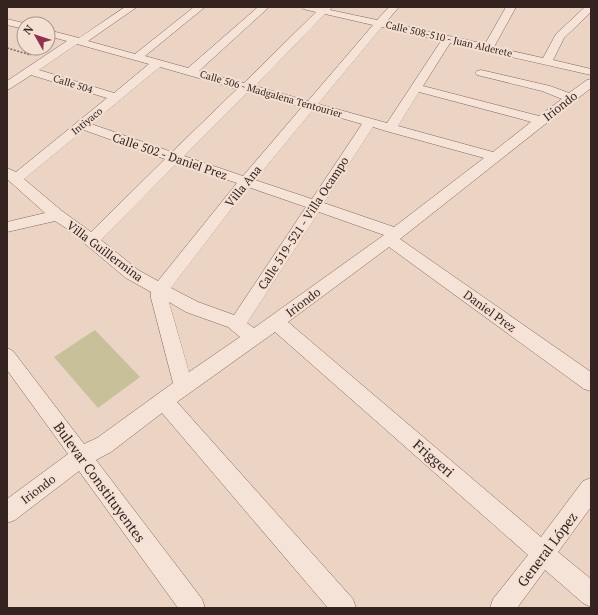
<svg xmlns="http://www.w3.org/2000/svg" width="598" height="615" font-family="'PT Serif',serif">
<style>
.green{fill:#c8c099}
.lines{fill:none;stroke-linecap:round;stroke-linejoin:round}
.minor-casing{stroke:#84655c;stroke-width:1}
.path{stroke:#84655c;stroke-width:1.5;stroke-dasharray:2 1.5;stroke-linecap:butt}
.minor{fill:#f6e3d7;fill-rule:evenodd}
.labels{text-anchor:middle;dominant-baseline:central;stroke-width:4;stroke-linejoin:round;paint-order:stroke}
.far-street-label{font-size:10px;fill:#35231f;stroke:#f3e0d3}
.street-label{font-size:12px;fill:#35231f;stroke:#f3e0d3}
.near-street-label{font-size:14px;fill:#35231f;stroke:#f3e0d3}
</style>
<rect width="100%" height="100%" fill="#ebd4c4"/>
<path class="green" d="M95,330l45,47 -42,31 -44,-51z"/>
<g class="lines">
<g class="minor-casing">
<path id="minor" d="M125,7h12l-49,34 47,13 59,-47h11l-60,49 43,12 70,-61h11l-70,64 45,12 72,-71 -13,-3 -2,-2h31l-2,3 47,10 12,-13h10l-13,15 99,22 21,-37h10l-22,40 49,11 13,-24 29,-27h6v5l-27,26 -11,22 38,9v6l-141,-32 -27,43 116,30 23,-17 -20,-8 -65,-16 -2,-2 2,-2 4,-1 69,16 19,7 18,-13 4,-1v9l-191,151 191,133v19l-7,-2 -195,-142 -101,75 253,215 42,-56 8,-3v29l-33,45 33,27v28l-8,-4 -38,-33 -28,38h-27l3,-9 35,-44 -253,-223 -98,70 176,197 3,9h-28l-166,-195 -51,39 -15,8 106,139 3,9h-27l-99,-137 -64,49 -8,3v-24l61,-45 -61,-84v-22l6,3 71,93 13,-6 76,-55 -22,-85v-6l-25,-14 -60,-50 -11,-7 -48,11v-10l38,-9 -38,-34v-11l9,4 91,-74 -76,-23 -20,13 -4,2v-9l60,-40 -19,-5v-6l31,8zM325,14l48,11 -65,76 -53,-15zM382,27l59,14 -54,82 -69,-19zM77,44l72,20 -35,29 -75,-23zM160,67l77,22 -65,63 -81,-28zM248,92l54,15 -59,69 -59,-20zM419,92l102,27 10,3 -38,30 -95,-26zM313,110l49,14 -50,75 -57,-19zM373,127l13,4 98,27 -90,69 -70,-24zM84,130l81,29 -74,73 -29,-21 -38,-32zM177,163l60,20 -79,98 -20,-11 -37,-30zM248,187l58,20 -72,108 -36,-13 -27,-14zM319,212l65,23 -130,93 -7,-5zM169,302l17,10 42,15 12,10 -51,35z
M7,19l21,5h-4v5l-17,-4z"/>
</g>
<path class="path" d="M7,48l24,7"/>
<use href="#minor" class="minor"/>
</g>
<g class="labels">
<g class="far-street-label">
<text transform="translate(449 39) rotate(13)">Calle 508-510 - Juan Alderete</text>
<text transform="translate(73 84) rotate(17)">Calle 504</text>
<text transform="translate(271 94) rotate(16)">Calle 506 - Madgalena Tentourier</text>
<text transform="translate(87 121) rotate(-39)">Intiyaco</text>
</g>
<g class="street-label">
<text transform="translate(560 106) rotate(-38)">Iriondo</text>
<text transform="translate(170 156) rotate(19)">Calle 502 - Daniel Prez</text>
<text transform="translate(243 186) rotate(-51)">Villa Ana</text>
<text transform="translate(303 223) rotate(-57)">Calle 519-521 - Villa Ocampo</text>
<text transform="translate(105 251) rotate(37)">Villa Guillermina</text>
<text transform="translate(303 302) rotate(-37)">Iriondo</text>
<text transform="translate(490 311) rotate(36)">Daniel Prez</text>
<text transform="translate(38 489) rotate(-37)">Iriondo</text>
</g>
<g class="near-street-label">
<text transform="translate(434 458) rotate(41)">Friggeri</text>
<text transform="translate(100 482) rotate(54)">Bulevar Constituyentes</text>
<text transform="translate(547 549) rotate(-53)">General López</text>
</g>
</g>
<rect width="598" height="615" fill="none" stroke="#35231f" stroke-width="16"/>
<g transform="translate(36 36) rotate(309)"><circle r="19" fill="#f3e0d3" stroke="#a7948b"/>
<path d="M0-3L7 15L0 10L-7 15Z" fill="#8f304d"/>
<text y="-6" font-size="11" font-weight="bold" text-anchor="middle" fill="#35231f">N</text>
</g>
</svg>
